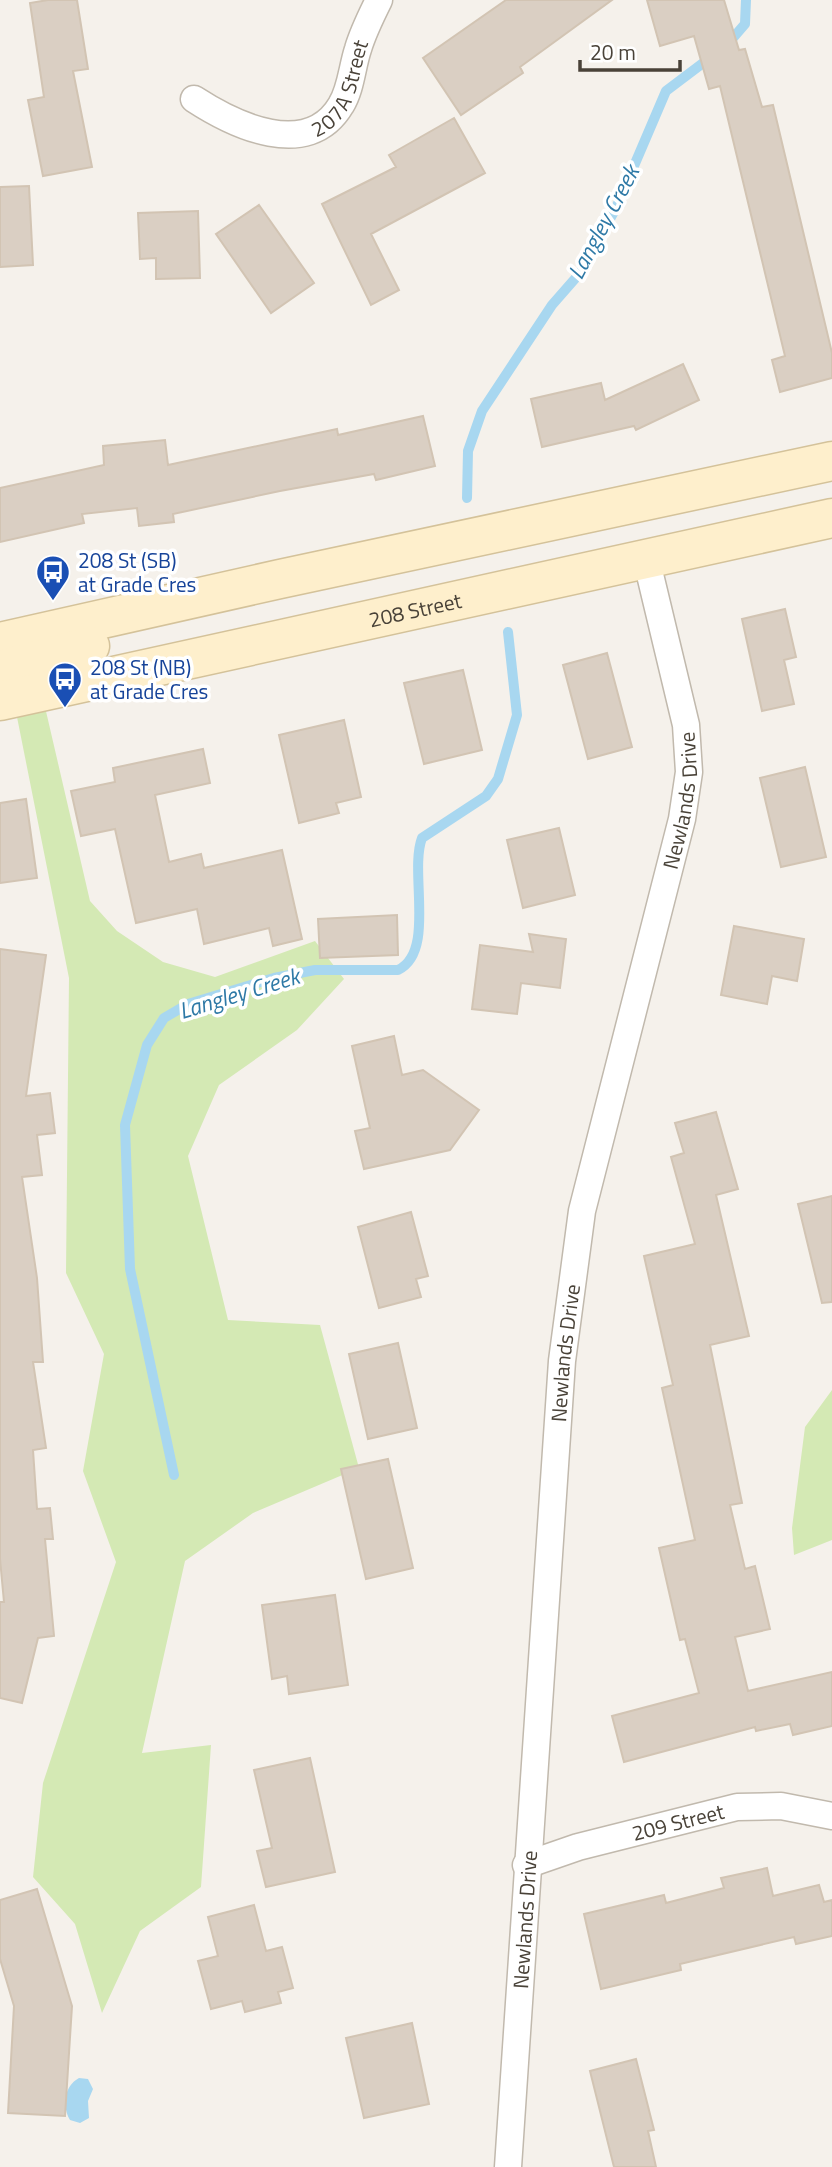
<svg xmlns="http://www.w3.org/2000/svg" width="832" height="2167" font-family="'Titillium Web',sans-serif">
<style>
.green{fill:#d4e9b4}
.water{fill:#a8d7f0}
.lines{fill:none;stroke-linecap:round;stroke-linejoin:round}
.stream{stroke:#a8d7f0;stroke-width:10}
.building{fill:#dacfc3;stroke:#d2c4b3;stroke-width:2}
.minor-casing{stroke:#c1b9ad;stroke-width:29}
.secondary-casing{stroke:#d4c29a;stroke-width:41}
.minor{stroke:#fff;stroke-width:26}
.secondary{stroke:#feefcc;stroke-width:38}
.labels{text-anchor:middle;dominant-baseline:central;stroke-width:7;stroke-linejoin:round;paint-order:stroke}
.street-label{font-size:21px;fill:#494238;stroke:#fff}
.transit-label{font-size:21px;fill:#164399;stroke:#fff;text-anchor:start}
.water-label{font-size:23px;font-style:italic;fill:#2e79a6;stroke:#fff}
</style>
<rect width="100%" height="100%" fill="#f5f1eb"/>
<path class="green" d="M45,707l45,194 27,30 46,31 52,15 100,-36 29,38 -47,51 -78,55 -31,71 40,164 92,5 39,143 -106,45 -68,48 -43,192 69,-8 -10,142 -61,44 -38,82 -27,-89 -42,-47 10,-94 73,-221 -33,-91 21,-117 -38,-81 3,-295 -53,-266z
M832,1390v150l-38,15 -2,-27 13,-101z"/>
<path class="water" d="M79,2078l9,1 5,10 -5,12 1,17 -9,5 -10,-3c-8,-14 -6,-34 9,-42z"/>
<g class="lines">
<path class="stream" d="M726,46l19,-22 1,-24
M467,498l1,-47 14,-40 70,-106 28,-32 36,-65 50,-117 45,-34
M174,1475l-44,-206 -5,-144 22,-80 17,-27 24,-14 86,-26 41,-8h83c38,-18 11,-98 24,-132l64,-42 12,-17 19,-64 -9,-83"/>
</g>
<path class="building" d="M48,0h29l11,69 -15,2 19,96 -49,9 -15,-76 16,-3 -14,-94z
M506,0h106l-92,67 3,6 -62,42 -38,-57z
M647,0h77l15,50 6,-1 17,58 11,-2 59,248v25l-52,14 -8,-32 13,-4 -65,-270 -11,3 -15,-53 -34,10z
M454,118l31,55 -114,61 28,56 -28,15 -49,-101 74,-37 -7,-12z
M29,186l4,79 -33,2v-80z
M259,205l55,78 -43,30 -55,-79z
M198,211l2,67 -44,1v-21l-16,1 -2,-46z
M683,364l16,36 -63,30 -2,-4 -92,21 -11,-48 70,-16 4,17z
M423,416l12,50 -59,14 -2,-6 -94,17 -107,23 1,8 -35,4 -2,-18 -55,6 2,9 -84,19v-54l104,-23 -1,-19 62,-6 3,25 169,-36 1,6z
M785,609l11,48 -12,3 10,44 -32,7 -20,-92z
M607,653l25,94 -44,12 -25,-94z
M463,670l19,80 -58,14 -20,-81z
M344,720l17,77 -25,6 3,10 -40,10 -20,-88z
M203,749l7,34 -55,12 14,67 32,-8 3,14 78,-18 20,89 -29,7 -4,-18 -65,16 -7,-35 -61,14 -21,-94 -34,7 -10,-45 44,-9 -2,-14z
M805,767l21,90 -45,10 -21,-89z
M26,799l11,79 -37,5v-80z
M559,828l16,67 -52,13 -16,-68z
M397,915l1,40 -78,3 -2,-39z
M734,926l70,13 -7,42 -25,-5 -5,28 -46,-9z
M529,934l37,5 -6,49 -39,-5 -4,31 -45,-5 8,-64 53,7z
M0,949l46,6 -20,141 24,-3 5,40 -18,2 5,40 -20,2 15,101 6,84h-10l13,86 -13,2 4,59 13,-1 3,31h-8l9,97 -16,2 -16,65 -22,-5v-96h4l-4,-43z
M394,1036l8,39 21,-5 56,40 -29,40 -86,19 -9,-38 15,-3 -18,-82z
M716,1112l22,77 -22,6 33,141 -39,9 32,158 -12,2 15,64 10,-3 15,63 -35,8 13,54 84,-19v54l-39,9 -3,-11 -34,7 -1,-4 -131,35 -12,-46 87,-23 -14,-54 -5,1 -21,-92 36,-8 -33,-152 11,-3 -29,-129 51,-12 -24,-87 13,-4 -9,-30z
M832,1196v106l-10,1 -24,-99z
M411,1212l17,64 -12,3 5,18 -42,11 -21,-81z
M398,1343l19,85 -49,11 -19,-85z
M388,1459l25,109 -47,11 -25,-110z
M335,1595l13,90 -59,9 -2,-18 -15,3 -10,-74z
M310,1758l25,114 -69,15 -9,-36 15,-3 -18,-78z
M767,1868l6,28 46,-11 5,17 8,-2v36l-36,8 -2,-7 -114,27 1,6 -80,19 -17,-75 80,-19 2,8 58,-15 -3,-10z
M37,1889l35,117 -7,110 -57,-3 6,-107 -14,-47v-59z
M254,1905l12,46 16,-4 11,41 -15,4 3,11 -36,9 -3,-11 -31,8 -13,-48 20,-5 -10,-39z
M412,2023l17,81 -65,14 -18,-80z
M636,2059l18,71 -6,1 8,36h-42l-24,-96z"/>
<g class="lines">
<g class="minor-casing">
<g id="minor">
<path id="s1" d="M194,99c40,26 114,62 147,6 10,-16 11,-38 17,-56 5,-17 13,-33 21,-49"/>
<path id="s2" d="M526,1865l52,-18 159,-40 44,-1 51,10"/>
<path id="s3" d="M508,2167l54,-806 20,-150 100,-392 7,-47 -3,-47 -40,-167"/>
</g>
</g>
<g class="secondary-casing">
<g id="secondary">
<path d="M0,642l280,-63 552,-118"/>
<path d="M0,670l90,-24"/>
<path id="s4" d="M0,701l832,-183"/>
</g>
</g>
<use href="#minor" class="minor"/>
<use href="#secondary" class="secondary"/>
</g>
<defs>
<g id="bus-pin" transform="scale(1.75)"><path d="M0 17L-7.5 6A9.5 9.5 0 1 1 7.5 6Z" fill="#1a4fb4" stroke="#fff"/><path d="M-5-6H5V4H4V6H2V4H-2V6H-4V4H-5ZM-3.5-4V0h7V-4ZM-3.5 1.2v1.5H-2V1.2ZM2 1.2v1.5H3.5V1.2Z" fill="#fff"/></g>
</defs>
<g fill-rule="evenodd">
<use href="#bus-pin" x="53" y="572"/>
<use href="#bus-pin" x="65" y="679"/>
</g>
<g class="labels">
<g class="street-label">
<text stroke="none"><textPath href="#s1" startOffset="180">207A Street</textPath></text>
<text stroke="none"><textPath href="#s4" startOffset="425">208 Street</textPath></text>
<text stroke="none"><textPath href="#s3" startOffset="1382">Newlands Drive</textPath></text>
<text stroke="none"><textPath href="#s3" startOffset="816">Newlands Drive</textPath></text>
<text stroke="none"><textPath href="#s2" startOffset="158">209 Street</textPath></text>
<text stroke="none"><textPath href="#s3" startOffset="248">Newlands Drive</textPath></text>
</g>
<g class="transit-label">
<text x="78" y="560">208 St (SB)<tspan x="78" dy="24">at Grade Cres</tspan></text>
<text x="90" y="667">208 St (NB)<tspan x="90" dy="24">at Grade Cres</tspan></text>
</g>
<g class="water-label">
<text transform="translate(603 222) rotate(-62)">Langley Creek</text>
<text transform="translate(239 993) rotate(-17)">Langley Creek</text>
</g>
</g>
<path d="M580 60v10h100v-10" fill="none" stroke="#494238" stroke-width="3.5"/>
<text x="590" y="60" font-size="21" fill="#494238" stroke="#ffffff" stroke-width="5" paint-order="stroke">20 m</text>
</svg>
